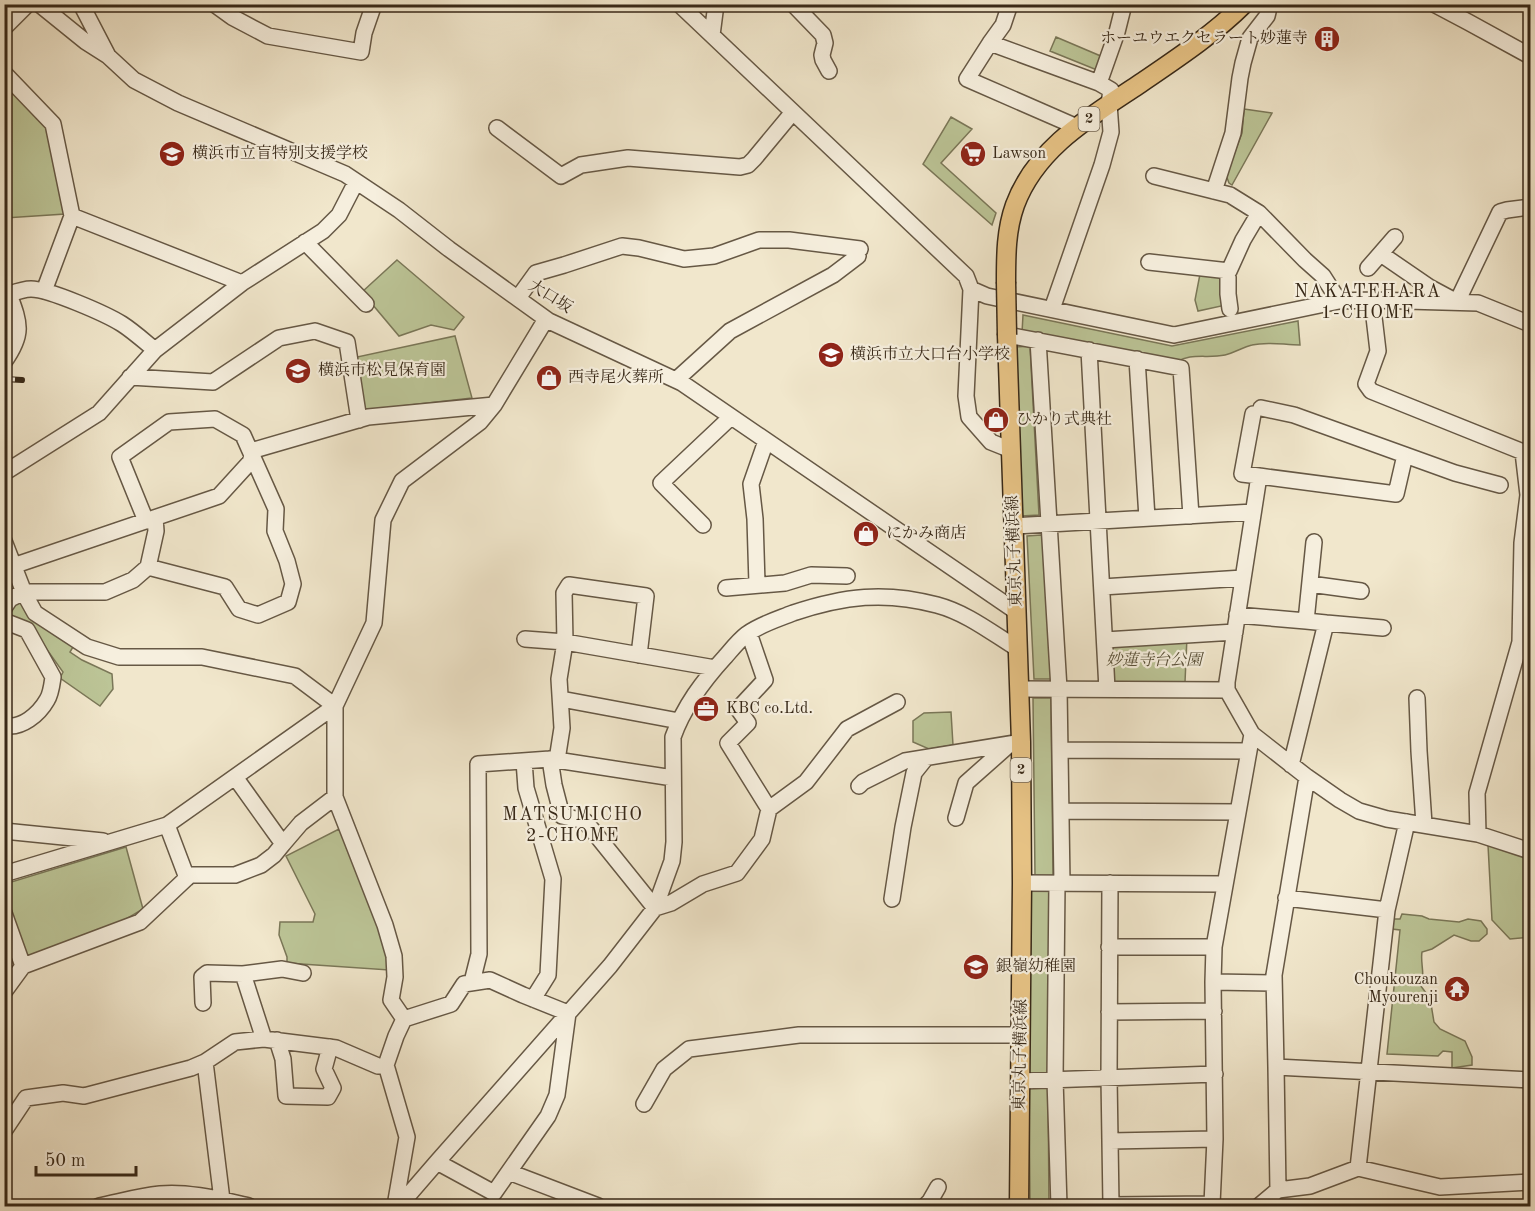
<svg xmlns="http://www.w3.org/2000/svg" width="1535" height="1211" font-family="'Old Standard TT','Noto Serif JP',serif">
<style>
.green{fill:#bcc597;stroke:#7a7758;stroke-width:1.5}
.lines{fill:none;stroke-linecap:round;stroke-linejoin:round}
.minor-casing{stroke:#665845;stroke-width:18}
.major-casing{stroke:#382918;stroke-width:21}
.minor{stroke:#f6efde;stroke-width:15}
.major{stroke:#e8c486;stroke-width:18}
.rail-casing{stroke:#382918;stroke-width:6}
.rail{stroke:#f6efde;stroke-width:4;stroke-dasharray:11;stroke-linecap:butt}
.major-bridge-casing{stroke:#382918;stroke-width:21;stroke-linecap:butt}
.major-bridge{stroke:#e8c486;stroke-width:18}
.labels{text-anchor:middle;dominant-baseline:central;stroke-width:4.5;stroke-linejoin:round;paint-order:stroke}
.shield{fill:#f6efde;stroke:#716453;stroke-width:1.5}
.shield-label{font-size:15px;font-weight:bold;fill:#382918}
.poi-label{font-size:16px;fill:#382918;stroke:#f6efde;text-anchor:start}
.street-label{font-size:16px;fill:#382918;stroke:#f6efde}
.park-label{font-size:16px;font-style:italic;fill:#595038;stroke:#f6efde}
.neighbourhood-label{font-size:18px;letter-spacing:1.5px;fill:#382918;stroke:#f6efde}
</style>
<rect width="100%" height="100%" fill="#f1e7cc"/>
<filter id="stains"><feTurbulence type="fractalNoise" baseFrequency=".00333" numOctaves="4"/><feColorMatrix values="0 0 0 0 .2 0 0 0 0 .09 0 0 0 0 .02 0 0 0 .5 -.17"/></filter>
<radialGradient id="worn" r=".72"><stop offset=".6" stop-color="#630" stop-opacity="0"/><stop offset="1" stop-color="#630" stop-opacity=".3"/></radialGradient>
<path class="green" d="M1056,37l47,20 -6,13 -47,-19z
M4,85l2,1h5l38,41 16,87 -60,4z
M1244,109l28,4 -40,72 -3,-2 -3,-8 16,-42z
M951,117l21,12 -31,34 55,50 -4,12 -69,-61z
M397,260l67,57 -10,13 -23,-5 -32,11 -37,-44z
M1200,274l26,3v28l-28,6 -3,-11z
M1023,315l149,31 126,-25 2,24c-16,0 -32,-4 -48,0 -9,2 -18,8 -27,10 -19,4 -33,-3 -51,8l-152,-30z
M455,336l17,62 -71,8 -36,6 -8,-55z
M1030,346l9,169 -18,1 -5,-169z
M1041,535l5,3 7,141h-19l-7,-143z
M17,600l6,3 50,44 -3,5 12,8 30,14 1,15 -13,17 -40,-28 3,-6 -30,-42 -24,-11 -3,-6z
M1187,637l-2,45 -75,2 -3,-41z
M1033,698h18l2,178h-18z
M951,712l2,33 -24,4 -16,-7v-21l11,-8z
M339,829l20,37 19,48 11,56 -102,-7v-6l-8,-22 1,-13h33l2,-8 -29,-58z
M1488,845l42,12v80l-20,2 -18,-19z
M126,847l17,62 -25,15 -87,34 -7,-4 -19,-61 3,-10z
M1030,891h20l-2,182h-20z
M1402,914l20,2 7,3 30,3 9,-3 13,2 6,8v5l-8,7h-8l-17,-6 -22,14 -10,3c-2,11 4,24 -2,33l10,13 4,24 6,7 25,12 7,16v8l-20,3v-16l-9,-1 -5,5 -51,-2 13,-124 -8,-1 1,-10h7z
M1029,1087h19l1,119h-19z"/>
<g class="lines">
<g class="minor-casing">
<path id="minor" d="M39,4l47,38 22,14
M81,4l27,52 26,24 44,23 167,71 54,36 50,39 100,72 133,62 335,229
M214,4l18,13 36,19 93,16 3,-19 10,-29
M679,4l287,272 5,13 -5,107 3,21 22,25 20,8
M793,4l30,31 2,8 -3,12 1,5 6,11
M1010,4l-7,21 -13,18 -23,36 110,48
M1434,4l34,18 62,34
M4,28l24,-24
M712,35l4,-31
M990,43l109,40 12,7 -2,14 2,28 -9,33 -50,144
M4,73l49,51 19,92 170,67
M1099,83l18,-51 7,-28
M497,128l64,48 20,-11 47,-7 112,9 8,-2 6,-6 39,-47
M1154,176l76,19 29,18 46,47 18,16 16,25
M1214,191l19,-58 7,-55 3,-15 7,-25 17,-22 1,-4 -3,-8
M305,242l61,62
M1381,254l48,33 28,15 43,-90 7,-2 23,-3
M1149,262l80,9 14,-31 16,-27
M1368,268l27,-31
M1228,277v17l2,15
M971,289l16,7 187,39 165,-34 33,-1 106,3 52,21
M44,291l28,-75
M4,296c9,-3 18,-7 27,-7 18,0 75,25 91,35 11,7 22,17 33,26
M518,298l18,-25 28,-8 58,-19 17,2 45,11 30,-3 45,-16h30l71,9
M1372,300l6,51 -12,33 5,7 152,61 5,43 -6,48 -2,99 -43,151 1,41
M1007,335l174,33 10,148
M1038,340l21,349 3,194
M1089,350l18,339
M1137,359l10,159
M4,362c20,-28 16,-38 5,-68
M130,377l83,5 66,-44 36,-7 32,11 12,78
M676,380l54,-49 103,-56 25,-19
M1261,408l33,7 161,58 45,12
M4,473l95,-60 56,-63 87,-67 81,-52 16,-16 17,-33
M1259,476l137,18 9,-39
M146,521l-26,-64 49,-35 46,-3 28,16 33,74 -1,22 12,30 6,23 -5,18 -30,13 -19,-6 -14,-22 -77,-20
M703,525l-42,-42 70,-66
M1014,526l239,-14
M4,541l21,54 10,18 52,34 32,10h83l93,19 40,30v91l-34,26 -18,21 -9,11 -13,10 -26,10h-45l-50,47 -117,44 -19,26
M1314,542l-8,79 20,2
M4,569l215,-73 31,-34 4,-12 114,-33 126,-12
M757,584l-2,-65 -4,-35 15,-43
M1310,584l51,7
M1102,587l141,-9
M726,588l59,-5 26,-8 36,1
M4,608l6,-9 14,-7h81l28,-12 15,-13 8,-36 -1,-13
M1237,615l69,6
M4,621l23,9 26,47c-1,7 -2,17 -6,23 -8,14 -26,30 -43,25
M749,633l16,47 -27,29 10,14 -20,20 41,66
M525,639l40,3 150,26
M1105,640l130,-8
M1019,689l208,1 25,44 55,43 33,23 19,11 28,8 91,15 52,17
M1227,690v-8l32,-206 -17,-2 11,-60
M1417,698l2,53 5,73
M561,699l118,22
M1060,750l189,1
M550,759l4,26 8,31 23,5 70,87 16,-5 32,-19 34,-11 25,-34 7,-30 37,-27 41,-53 50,-27
M557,760l5,-32 -3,-49 6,-37 -1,-49 5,-8 77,11 -7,59
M524,761l2,27 27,91 -5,96 -15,24
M1291,765l35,-142 57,5
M235,777l48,67
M859,786l4,-4 42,-21 116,-19
M335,797l50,128 9,31 1,21 -4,23 13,19
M1061,811l177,1
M956,818l10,-35 44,-39
M167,825l20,53
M4,831l99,10
M4,874l163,-49 168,-119 39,-83 9,-103 19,-39 78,-59 14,-17 52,-86
M1022,883l203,1
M1057,883l-2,196 4,127
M1110,883l-1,194 2,128 101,-1 3,-65 -2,-157 1,-35 38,-213
M1286,898l101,12 20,-88
M892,899l11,-72 11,-54 12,-15
M4,913l19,53
M1109,947h105
M243,974l21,65
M472,982l7,-28 -1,-190 72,-5 123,19
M1213,982l61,1
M203,1003l-1,-26 5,-4 36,1 39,-5 21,4
M1109,1012l105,-1
M277,1040l6,19 3,37 42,1 5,-9 -9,-19 6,-22
M205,1062l17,138
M1276,1067l-2,-92 33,-198
M1020,1081l195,-7
M644,1104l20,-35 25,-20 110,-14h222
M4,1131l22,-33 37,-5 21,3 107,-28 14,-6 30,-20 29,-3 72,9 42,18 8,-1
M1110,1141l105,-2
M437,1162l57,31 54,-77 9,-21 11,-82
M1358,1168l29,-258
M509,1172l89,34
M1278,1190l-2,-123 254,13
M99,1206c20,-4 40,-10 61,-12 28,-3 62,6 89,12
M395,1206l12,-69 -21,-72 10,-29 8,-17 47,-15 13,-20 26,-4 33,15 45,18
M399,1206l38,-44 173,-196 45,-58 17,-47 2,-19 -1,-105c11,-31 30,-56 52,-80 7,-8 14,-17 22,-23 14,-10 31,-15 46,-21 51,-17 92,-22 144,-8 30,8 55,28 81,44
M925,1206l5,-5 8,-14
M1259,1206l19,-16 32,-4 48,-18 82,19 90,-5"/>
</g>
<g class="major-casing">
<path id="major" d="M1006,282c0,-27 0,-52 9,-77 21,-57 75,-88 123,-120 35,-24 75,-50 106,-81
M1007,335l14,407 1,141 -3,323"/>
</g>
<use href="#minor" class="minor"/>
<use href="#major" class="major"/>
<g class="rail-casing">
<path id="rail" d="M4,379l18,1"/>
</g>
<use href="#rail" class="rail"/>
<g class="major-bridge-casing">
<path id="major-bridge" d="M1006,282l1,53"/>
</g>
<use href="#major-bridge" class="major-bridge"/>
</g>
<defs>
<g id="building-disc" transform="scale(1.35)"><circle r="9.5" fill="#8f2418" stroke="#f6efde"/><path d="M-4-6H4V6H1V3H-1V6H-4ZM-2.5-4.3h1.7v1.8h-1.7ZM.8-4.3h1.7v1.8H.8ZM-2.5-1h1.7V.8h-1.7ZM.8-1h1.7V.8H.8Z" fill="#fff"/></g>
<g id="school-disc" transform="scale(1.35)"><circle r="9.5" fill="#8f2418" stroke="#f6efde"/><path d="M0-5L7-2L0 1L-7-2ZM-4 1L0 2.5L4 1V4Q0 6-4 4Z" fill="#fff"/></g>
<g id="supermarket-disc" transform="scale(1.35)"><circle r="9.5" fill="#8f2418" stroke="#f6efde"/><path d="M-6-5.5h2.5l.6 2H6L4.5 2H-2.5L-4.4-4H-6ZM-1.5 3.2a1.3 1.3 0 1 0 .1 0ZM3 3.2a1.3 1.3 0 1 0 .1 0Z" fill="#fff"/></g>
<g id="shop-disc" transform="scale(1.35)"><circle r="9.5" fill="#8f2418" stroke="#f6efde"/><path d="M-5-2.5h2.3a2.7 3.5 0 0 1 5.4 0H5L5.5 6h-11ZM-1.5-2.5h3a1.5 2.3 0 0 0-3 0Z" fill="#fff"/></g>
<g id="office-disc" transform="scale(1.35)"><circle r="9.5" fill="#8f2418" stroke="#f6efde"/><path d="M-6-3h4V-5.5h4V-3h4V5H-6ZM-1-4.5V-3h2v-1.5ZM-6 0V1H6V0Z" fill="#fff"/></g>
<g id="temple-disc" transform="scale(1.35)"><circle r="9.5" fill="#8f2418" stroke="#f6efde"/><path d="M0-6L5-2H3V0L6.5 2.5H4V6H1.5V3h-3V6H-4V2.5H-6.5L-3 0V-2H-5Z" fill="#fff"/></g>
</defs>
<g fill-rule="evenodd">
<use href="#building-disc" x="1327" y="39"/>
<use href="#school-disc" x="172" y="154"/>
<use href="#supermarket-disc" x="973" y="154"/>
<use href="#school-disc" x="831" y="355"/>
<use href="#school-disc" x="298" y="371"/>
<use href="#shop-disc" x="549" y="378"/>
<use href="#shop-disc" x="996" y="420"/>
<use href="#shop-disc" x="866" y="534"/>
<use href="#office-disc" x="706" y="709"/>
<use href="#school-disc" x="976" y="967"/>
<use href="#temple-disc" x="1457" y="989"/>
</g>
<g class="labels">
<g class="shield">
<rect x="1078.5" y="107" width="21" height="24" rx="4.5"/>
<rect x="1010.5" y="758" width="21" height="24" rx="4.5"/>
</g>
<g class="shield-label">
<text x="1089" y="119">2</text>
<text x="1021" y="770">2</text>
</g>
<g class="poi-label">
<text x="1308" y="39" text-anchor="end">ホーユウエクセラート妙蓮寺</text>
<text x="192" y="154">横浜市立盲特別支援学校</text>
<text x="992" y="154">Lawson</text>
<text x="850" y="355">横浜市立大口台小学校</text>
<text x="318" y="371">横浜市松見保育園</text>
<text x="568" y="378">西寺尾火葬所</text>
<text x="1016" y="420">ひかり式典社</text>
<text x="886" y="534">にかみ商店</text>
<text x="726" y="709">KBC co.Ltd.</text>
<text x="996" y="967">銀嶺幼稚園</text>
<text x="1438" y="980" text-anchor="end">Choukouzan<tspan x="1438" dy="18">Myourenji</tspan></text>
</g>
<g class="street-label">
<text transform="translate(550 297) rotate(32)">大口坂</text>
<text transform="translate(1015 551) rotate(-92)">東京丸子横浜線</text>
<text transform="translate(1021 1055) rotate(-89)">東京丸子横浜線</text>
</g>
<g class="park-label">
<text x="1154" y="661">妙蓮寺台公園</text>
</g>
<g class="neighbourhood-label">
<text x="1368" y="292">NAKATEHARA<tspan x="1368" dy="21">1-CHOME</tspan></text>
<text x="573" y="815">MATSUMICHO<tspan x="573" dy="21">2-CHOME</tspan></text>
</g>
</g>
<rect width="1535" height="1211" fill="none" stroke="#f1e7cc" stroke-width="24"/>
<rect x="6" y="6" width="1523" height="1199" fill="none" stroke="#382918" stroke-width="3"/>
<rect x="12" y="12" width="1511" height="1187" fill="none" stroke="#382918" stroke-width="1.5"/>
<path d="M36 1166v9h100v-9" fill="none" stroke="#382918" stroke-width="3"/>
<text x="45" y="1166" font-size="18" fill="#382918" stroke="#f6efde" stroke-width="4.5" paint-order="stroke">50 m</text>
<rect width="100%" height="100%" filter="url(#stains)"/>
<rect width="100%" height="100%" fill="url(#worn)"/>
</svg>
